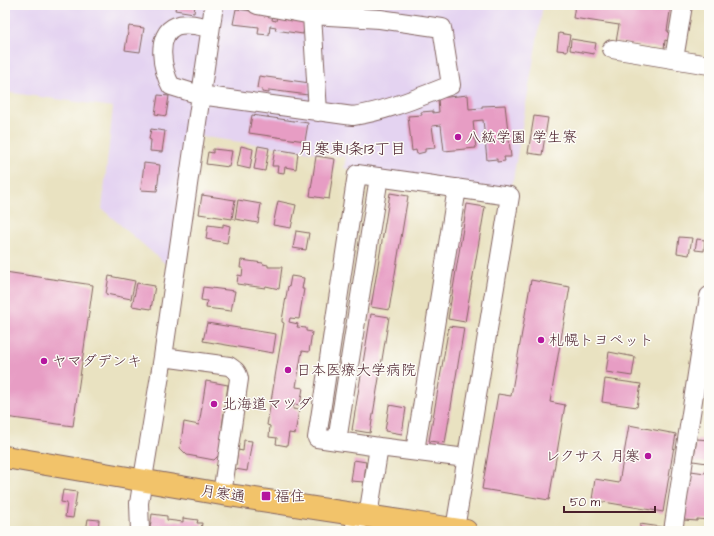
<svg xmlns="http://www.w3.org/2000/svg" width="714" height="536" font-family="'Architects Daughter','Klee One',sans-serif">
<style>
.built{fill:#e4d3f1}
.building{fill:#e79dc4}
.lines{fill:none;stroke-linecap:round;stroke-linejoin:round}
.minor-casing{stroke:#826360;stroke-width:20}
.highway-casing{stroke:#826360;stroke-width:24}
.minor{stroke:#fff;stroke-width:18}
.highway{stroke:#f2c36a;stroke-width:22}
.poi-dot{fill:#b5179e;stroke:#fdfcf7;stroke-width:1.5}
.labels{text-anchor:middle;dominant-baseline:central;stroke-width:3;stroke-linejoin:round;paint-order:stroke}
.poi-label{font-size:15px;fill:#4a1f2b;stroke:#fdfcf7;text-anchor:start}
.street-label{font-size:15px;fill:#4a1f2b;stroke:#fdfcf7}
.neighbourhood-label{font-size:16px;fill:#4a1f2b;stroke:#fdfcf7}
</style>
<rect width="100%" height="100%" fill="#fdfcf7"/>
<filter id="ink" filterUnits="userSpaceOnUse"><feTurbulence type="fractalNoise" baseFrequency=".025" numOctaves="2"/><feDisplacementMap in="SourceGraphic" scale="8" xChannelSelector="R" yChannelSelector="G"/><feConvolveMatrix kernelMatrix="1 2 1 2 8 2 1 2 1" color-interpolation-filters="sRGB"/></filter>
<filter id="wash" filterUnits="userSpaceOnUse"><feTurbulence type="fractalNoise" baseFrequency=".012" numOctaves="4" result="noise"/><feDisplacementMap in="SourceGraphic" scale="16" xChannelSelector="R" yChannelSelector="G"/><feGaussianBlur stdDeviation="0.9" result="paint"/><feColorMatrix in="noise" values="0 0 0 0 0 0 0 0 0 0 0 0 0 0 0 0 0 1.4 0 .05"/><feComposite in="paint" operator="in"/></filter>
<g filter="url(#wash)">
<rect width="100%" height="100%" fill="#e9e2c1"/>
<path class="built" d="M5,5h538l-32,186 -167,-23 2,-11 -155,-22 -23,131 -66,-57 11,-102 -108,-15z"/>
<g id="blocks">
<path class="building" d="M176,5h19l-1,8 -19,-3z
M575,5h96l-4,26 8,1 -2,10 -8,-2 -1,9 -48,-7 3,-17 -46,-7z
M236,9l37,5 -1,6 4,1 1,-5 28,3 -2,15 -28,-4 1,-3 -6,-1 -1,9 -11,-1 1,-7 -26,-3z
M129,26l15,2 -4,24 -15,-2z
M559,33l11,2 -3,16 -10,-1z
M571,39l25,4 -2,11 -24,-4z
M259,76l51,7 -2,12 -39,-5v3l-7,-1v-3l-5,-1z
M158,95l11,1 -3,20 -11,-2z
M468,95l1,14 13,-1v-2l23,-1 6,52h-7l1,4 -8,1v-3l-10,1 -4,-40 -10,1 3,27 -32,3 -3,-26 -9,1 3,22 -10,1v3l-8,2 -1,-4 -4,1 -4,-35 14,-1 -1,-3 12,-1v2l6,-1 -1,-14z
M252,115l56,8 -3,18 -56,-8z
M534,116l14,2 -6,37 -14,-2z
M151,129l14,2 -3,21 -12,-1 1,-11 -2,-1z
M241,146l12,3 -3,20 -13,-3z
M258,146l11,2 -4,23 -11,-2z
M213,149l19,2 -3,16 -23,-3 2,-12 5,1z
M275,149l23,4 -2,16 -11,-2 -1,6 -7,-1 1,-6h-6z
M316,156l19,3 -6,40 -19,-3z
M144,163l16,2 -3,26 -16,-1z
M390,193l18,3 -19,114 -18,-3z
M202,195l33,5 -3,19 -33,-5z
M238,200l23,4 -3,19 -23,-4z
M278,201l18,4 -5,23 -18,-3z
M467,204l18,3 -20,115 -17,-3z
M223,224l7,2 -3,17 -21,-4 2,-14 15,2z
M296,231l13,2 -3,17 -13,-2z
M679,237l13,1 -3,17 -12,-2z
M697,239l8,1 -1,11 -9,-1z
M241,260l22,3v1l5,1v2h14l-3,22 -13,-3 -1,2 -28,-4 1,-9 4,1 1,-8h-3z
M5,272l88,13 -20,141 -68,-9z
M109,276l26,5 -4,18 -25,-5z
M291,276l13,2 -2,11h2l-5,30 -9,-1 -1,4 9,2 -1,3 9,1v3l6,1 -3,20 -7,-1 -6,36 7,1 -3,17 -6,-1 -1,5 6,1 -4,24 -6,-1 -2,13 -11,-2 1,-6 -8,-1 1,-11 -3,-1 17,-102 -2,-1v-2l6,-34 1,1z
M531,280l39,7 -20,115 15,3 -16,95 -67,-11 16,-95 13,2z
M137,283l18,3 -4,23 -19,-3z
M203,287l32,4 -4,20 -25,-3 1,-7 -6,-1z
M371,314l18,3 -19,116 -18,-3z
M207,323l69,11 -3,19 -70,-12z
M449,326l15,2 -19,115 -16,-2z
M609,352l26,5 -3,19 -26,-4z
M605,379l36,5 -4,23 -35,-5z
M206,381l22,4 -6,42h2l-5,28 -5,5 -27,-5 -7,-7 4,-26 15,3z
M389,405l17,3 -4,26 -17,-3z
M629,425l47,9 -13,78 -71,-12 3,-21 24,4z
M697,439l12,1v77l-1,3 -11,-1v2l-13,-1 7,-49 14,2 2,-10 -14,-2z
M244,440l8,1 -5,30 -12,-2 3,-19 5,1z
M354,460l12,2 -2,20 -13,-1z
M63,490l14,2 -4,26 -8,-1 2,-14 -6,-1z
M152,514l15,2v4l16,2v-4l15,2 -1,3h5l-1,7 3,1h-53l1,-2 -2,-1z
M88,519l11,1 -1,11h-12z
M640,524l21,3v4l-21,-2z"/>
</g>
</g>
<g filter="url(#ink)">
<use href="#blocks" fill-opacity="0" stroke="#826360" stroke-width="1"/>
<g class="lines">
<g class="minor-casing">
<path id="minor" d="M312,15l6,97
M210,28c-10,-2 -24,-6 -34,-2 -21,8 -14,45 -5,60l29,9 153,21c34,-5 66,-19 98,-31l-9,-57 -62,-9 -68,-4 -55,-10
M612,49l97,16
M674,59l9,-54
M163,357l66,9c6,4 9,6 10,13l-17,115
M337,441l42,-264
M379,447l87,11
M415,451l42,-263
M352,514l6,17
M368,516l11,-69 -62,-9 40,-264 153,22 -55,333
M140,531l-1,-28 24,-146 51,-352
M673,531l36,-235"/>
</g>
<g class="highway-casing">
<path id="highway" d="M5,457l217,37 244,37"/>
</g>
<use href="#minor" class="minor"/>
<use href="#highway" class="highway"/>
</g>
</g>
<g class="poi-dot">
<circle cx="458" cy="137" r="4"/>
<circle cx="541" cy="340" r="4"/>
<circle cx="44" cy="361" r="4"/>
<circle cx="288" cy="370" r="4"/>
<circle cx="214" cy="404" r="4"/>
<circle cx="648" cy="456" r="4"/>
<rect x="261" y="491" width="10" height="10" rx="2"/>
</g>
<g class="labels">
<g class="poi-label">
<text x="466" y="137">八紘学園 学生寮</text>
<text x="549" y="340">札幌トヨペット</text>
<text x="52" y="361">ヤマダデンキ</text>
<text x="296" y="370">日本医療大学病院</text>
<text x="222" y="404">北海道マツダ</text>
<text x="640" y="456" text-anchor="end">レクサス 月寒</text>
<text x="275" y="496">福住</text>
</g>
<g class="street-label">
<text transform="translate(223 494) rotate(9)">月寒通</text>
</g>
<g class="neighbourhood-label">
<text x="352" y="149">月寒東1条13丁目</text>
</g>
</g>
<rect width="714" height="536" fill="none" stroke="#fdfcf7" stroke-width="20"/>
<path d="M564 506v6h91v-6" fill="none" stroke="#4a1f2b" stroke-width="2"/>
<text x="570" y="506" font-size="12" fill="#4a1f2b" stroke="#fdfcf7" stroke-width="3" paint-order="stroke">50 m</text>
</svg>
